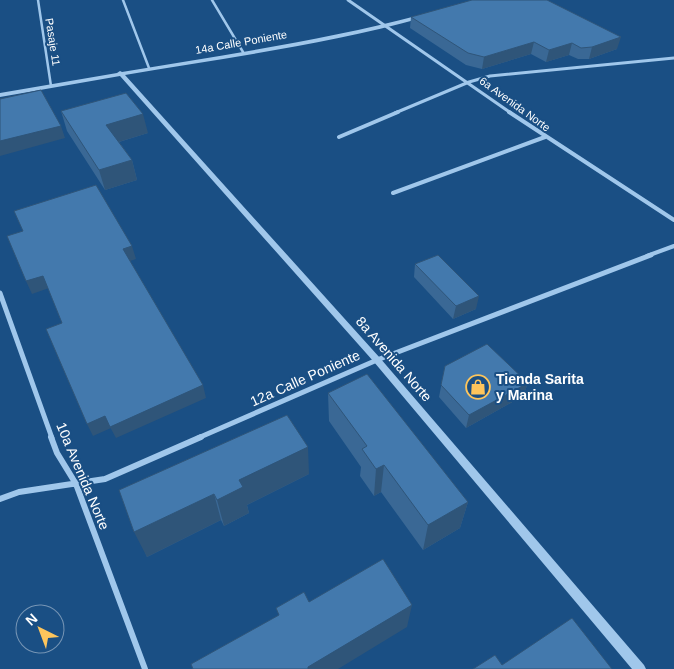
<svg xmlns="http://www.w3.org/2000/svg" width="674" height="669" font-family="Arial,sans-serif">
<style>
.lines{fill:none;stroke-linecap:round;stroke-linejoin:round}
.service{stroke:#a0c7eb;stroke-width:2.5}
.minor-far3{stroke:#a0c7eb;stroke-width:3}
.minor-far2{stroke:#a0c7eb;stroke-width:4}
.minor-far1{stroke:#a0c7eb;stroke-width:5}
.minor{stroke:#a0c7eb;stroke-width:6}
.tertiary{fill:#a0c7eb;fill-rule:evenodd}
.wall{fill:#3a6895}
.shaded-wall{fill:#2f5579}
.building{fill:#4379ad;stroke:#2f5579}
.labels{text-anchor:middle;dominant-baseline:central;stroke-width:4;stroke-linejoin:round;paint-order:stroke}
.far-street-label{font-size:11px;fill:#fff;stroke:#1a4f84}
.street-label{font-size:14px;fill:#fff;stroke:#1a4f84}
.poi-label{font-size:14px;font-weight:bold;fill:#fff;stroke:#1a4f84;text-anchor:start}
</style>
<rect width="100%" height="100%" fill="#1a4f84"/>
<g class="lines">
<path class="service" d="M38,0l13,86
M123,0l26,68
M212,0l31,52"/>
<path class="minor-far3" d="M348,0l163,113
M395,113l74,-31 21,-6 184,-18"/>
<path class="minor-far2" d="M509,112l165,108
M339,137l59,-25
M393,193l152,-56
M647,256l27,-10"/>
<path class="minor-far1" d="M0,293l52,145
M198,438l179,-78 274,-105"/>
<path class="minor" d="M51,437l6,16 19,31 69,185
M0,499l19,-7 86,-13 96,-42"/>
<path class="tertiary" d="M420,15l3,2 -1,1c-97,27 -198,40 -297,57l255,283 264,307 2,4h-14l-258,-307 -254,-286 -120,21v-4l117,-20 3,-2 2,1c100,-17 200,-31 298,-57z"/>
</g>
<path class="wall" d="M411,17l206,32 -28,10h-11l-9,-4 -23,7 -15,-8 -49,15 -16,-4 -56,-37z
M61,111l87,22 -29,9 13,18 5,20 -32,10 -38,-59z
M415,264l61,45 -23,10 -39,-42z
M445,366l83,17 -5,13 -57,32 -27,-31z
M328,393l140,109 -8,26 -37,22 -42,-58 -7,4 -14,-20 1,-9 -32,-46z
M309,474l-62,31 2,8 -25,13 -3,-6 -74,37 -28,-67z"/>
<path class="shaded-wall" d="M621,37l-4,12 -28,10 3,-12z
M534,42l-3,12 -49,15 2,-12z
M572,43l-3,12 -23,7 3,-12z
M143,114l5,19 -36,11 -6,-19z
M61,126l4,12 -65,18v-15z
M132,160l5,20 -32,10 -6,-20z
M132,246l4,13 -9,3 -4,-13z
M43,276l6,12 -17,6 -6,-13z
M479,296l-3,13 -23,10 3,-13z
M528,383l-5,13 -57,32 3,-13z
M203,385l3,13 -90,40 -6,-11z
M105,416l6,12 -18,8 -6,-12z
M308,447l1,27 -62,31 2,8 -25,13 -7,-26 22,-20z
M384,465l-3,27 -7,4 2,-27z
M214,494l7,26 -74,37 -13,-25z
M468,502l-8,26 -37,22 5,-25z
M412,605l-5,22 -69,42h-30v-2z"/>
<path class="building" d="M472,0h75l74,37 -29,10 -11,1 -9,-5 -23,7 -15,-8 -50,15 -16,-4 -57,-36z
M41,90l20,36 -61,15v-42z
M126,93l17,21 -37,11 26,35 -33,10 -38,-59z
M96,185l36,61 -9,3 80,136 -93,42 -5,-11 -18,8 -41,-95 16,-6 -19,-47 -17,5 -19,-45 16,-5 -9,-20z
M438,255l41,41 -23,10 -41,-42z
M487,344l41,39 -59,32 -28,-30 4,-19z
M367,374l101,128 -40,23 -44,-60 -8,4 -14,-20 5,-3 -39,-53z
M287,415l21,32 -69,33 4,7 -26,13 -3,-6 -80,38 -15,-42z
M383,559l29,46 -104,62v2h-115l-2,-5 88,-49 -3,-7 28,-16 5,10z
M572,618l40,51h-139l22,-14 7,10z"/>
<defs>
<g id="shop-ring" transform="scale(1.25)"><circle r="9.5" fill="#1a4f84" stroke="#fdc55c" stroke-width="1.5"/><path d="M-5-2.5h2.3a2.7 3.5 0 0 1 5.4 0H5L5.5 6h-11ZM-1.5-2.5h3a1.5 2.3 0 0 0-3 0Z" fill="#fdc55c"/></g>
</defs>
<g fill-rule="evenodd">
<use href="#shop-ring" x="478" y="387"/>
</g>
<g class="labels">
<g class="far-street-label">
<text transform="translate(53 42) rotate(81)">Pasaje 11</text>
<text transform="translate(241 42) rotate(-10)">14a Calle Poniente</text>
<text transform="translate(515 104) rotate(36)">6a Avenida Norte</text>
</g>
<g class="street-label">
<text transform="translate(394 359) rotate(49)">8a Avenida Norte</text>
<text transform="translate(305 378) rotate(-24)">12a Calle Poniente</text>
<text transform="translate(83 476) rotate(67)">10a Avenida Norte</text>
</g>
<g class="poi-label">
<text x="496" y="379">Tienda Sarita<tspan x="496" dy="16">y Marina</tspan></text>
</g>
</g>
<g transform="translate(40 629) rotate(318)"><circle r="24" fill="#1a4f84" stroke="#7695b5"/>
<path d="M0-4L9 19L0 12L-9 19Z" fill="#fdc55c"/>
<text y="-8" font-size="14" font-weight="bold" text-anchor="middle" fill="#ffffff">N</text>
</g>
</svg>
